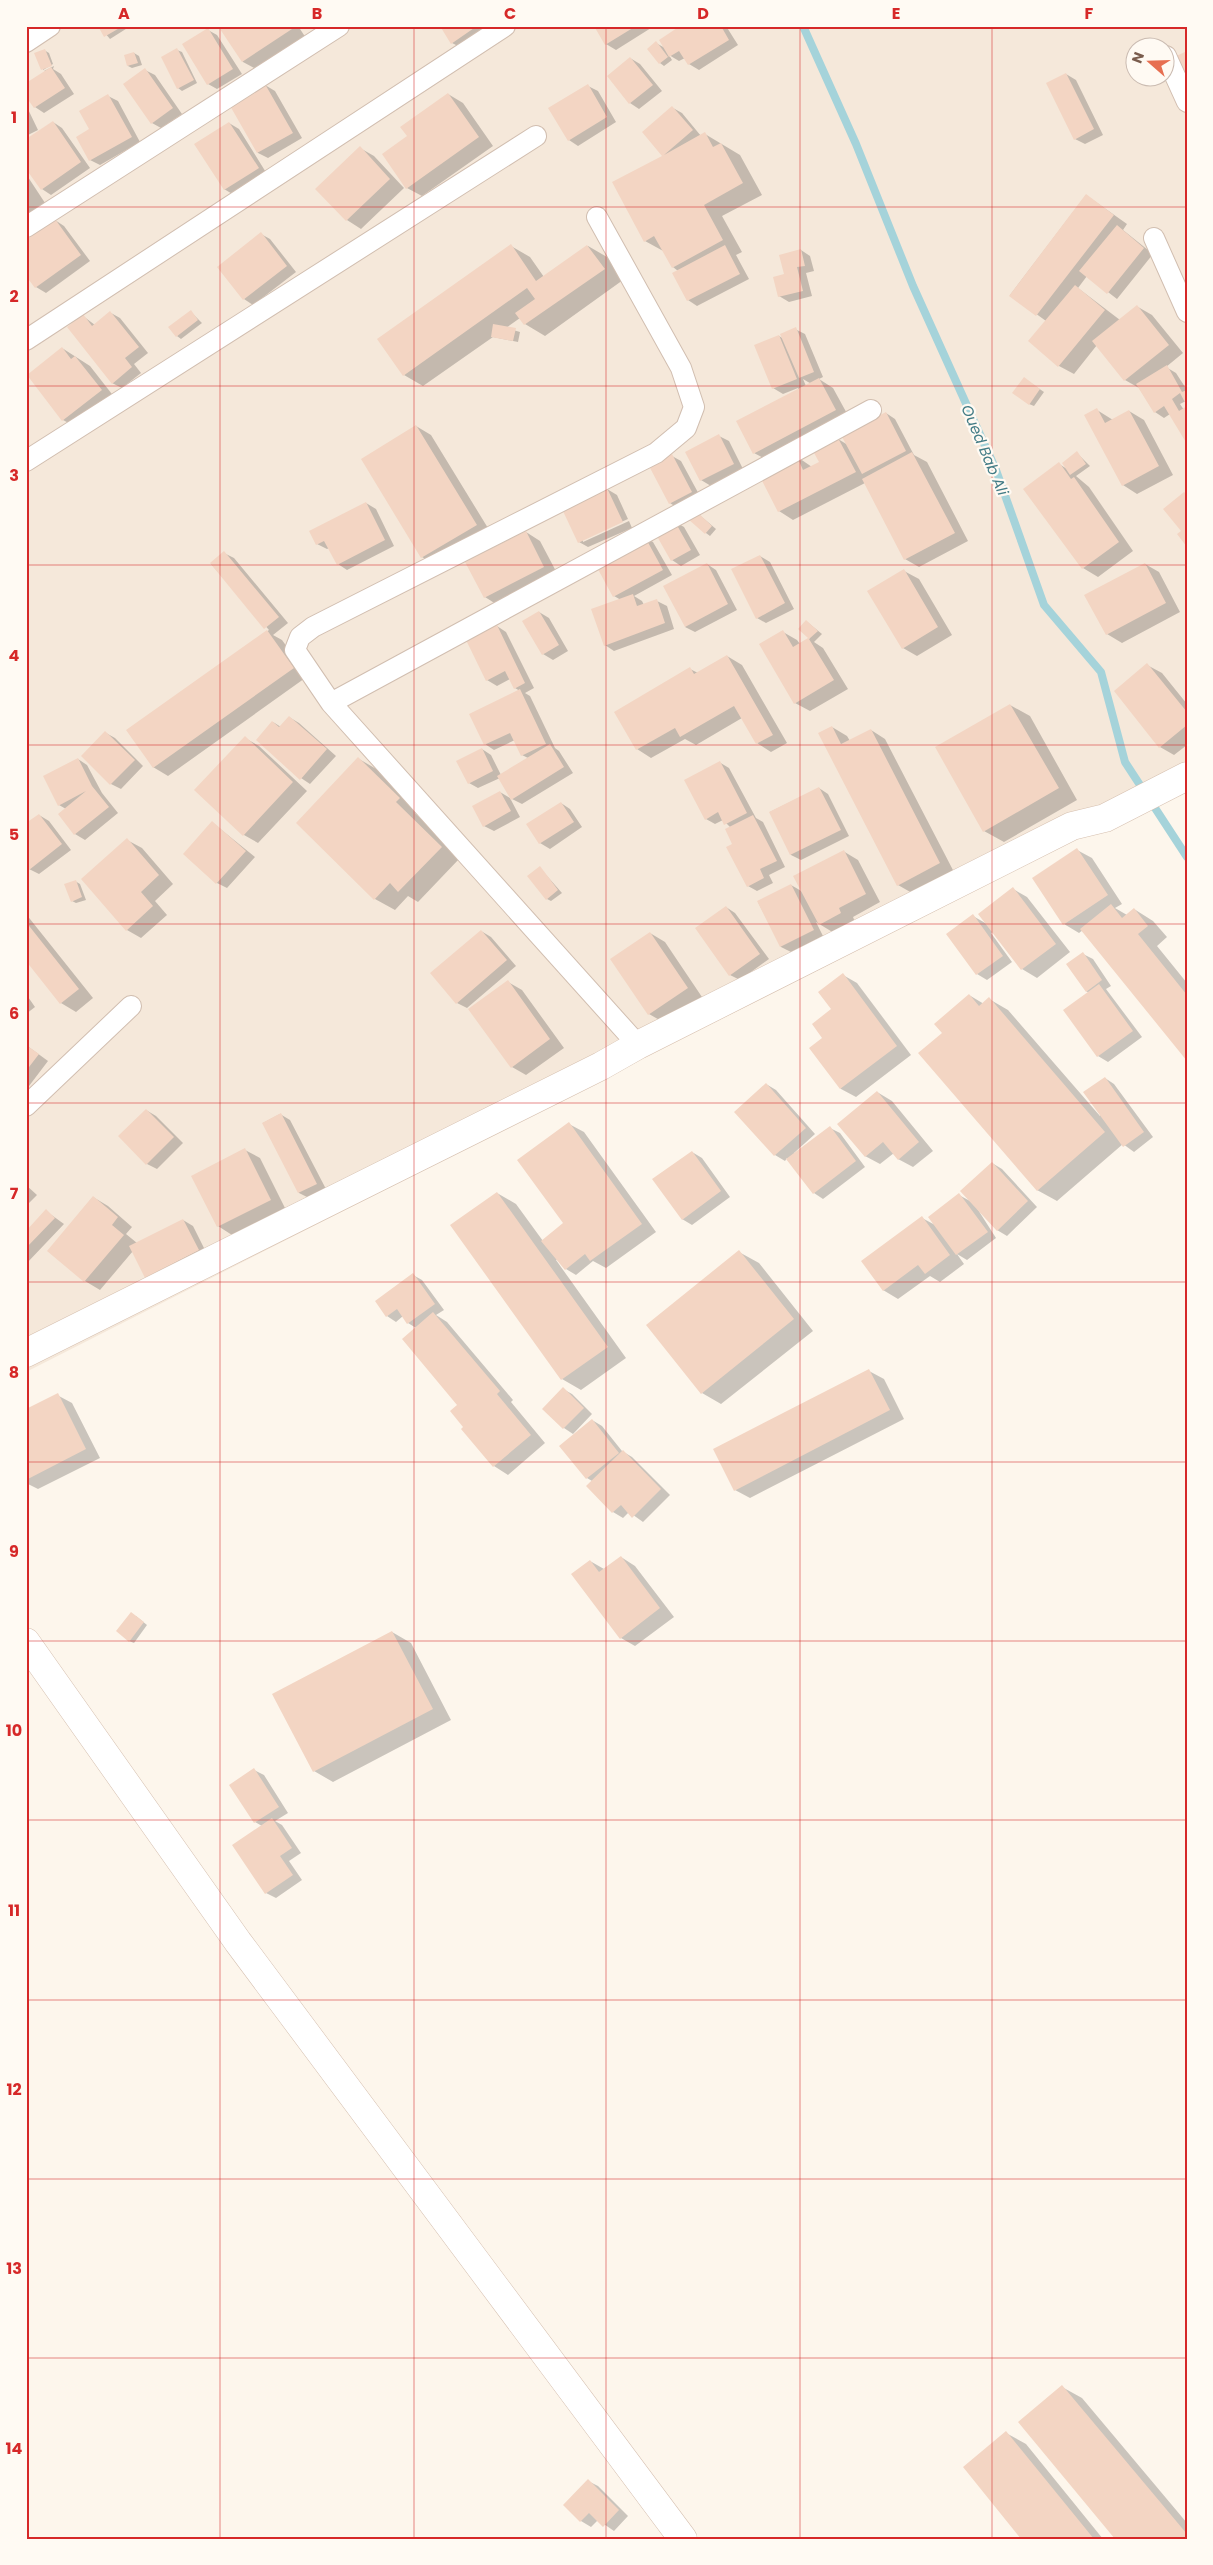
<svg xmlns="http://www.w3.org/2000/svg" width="1213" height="2565" font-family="Poppins,sans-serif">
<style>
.residential{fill:#f5e8da;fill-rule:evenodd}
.shadow{fill:#0003;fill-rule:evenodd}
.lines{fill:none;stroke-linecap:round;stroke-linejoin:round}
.stream{stroke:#a5d3da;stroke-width:8}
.building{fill:#f3d5c3}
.street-casing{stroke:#d1beb0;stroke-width:22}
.secondary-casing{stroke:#d6c0b0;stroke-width:29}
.street{stroke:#fff;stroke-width:20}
.secondary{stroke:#fff;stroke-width:28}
.grid{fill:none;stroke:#d62828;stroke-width:1;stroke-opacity:0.55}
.labels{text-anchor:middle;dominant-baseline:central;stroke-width:4.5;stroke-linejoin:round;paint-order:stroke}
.water-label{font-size:15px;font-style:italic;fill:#437c86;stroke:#fffaf3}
.neatline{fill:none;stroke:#d62828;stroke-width:2}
.grid-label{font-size:16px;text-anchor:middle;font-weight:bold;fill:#d62828}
</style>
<rect width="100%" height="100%" fill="#fdf6ec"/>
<path class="residential" d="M26,26h1161v757l-1161,589zM1136,48h30v30h-30z"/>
<path class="shadow" d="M99,26h30v1l-19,12z
M219,26h79l8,12 -48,32 -15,-8z
M441,26h53l-32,22 -10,-5z
M595,26h55l1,2 -35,22 -10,-6z
M683,26h43l12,19 -39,25 -10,-6 -4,-6 -6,3 -10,-6 3,5 -8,6 -4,-3 -4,-20 9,5z
M208,30l9,5 25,39 -25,15 -9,-5z
M44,50l5,3 4,11 -10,6z
M177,50l5,2 15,31 -15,8 -4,-3z
M134,53l5,3 3,9 -10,3 -4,-2z
M630,58l10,6 22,27 -23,18 -9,-6z
M54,66l-1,3 8,5 13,20 -30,19 -9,-6 11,-35 -2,-1z
M145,70l10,5 27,39 -21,14 -9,-5z
M1066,74l10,6 27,55 -18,9 -10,-5z
M265,85l10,6 27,47 -34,20 -10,-5 -27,-48z
M588,86l10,5 18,31 -38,24 -9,-6z
M448,94l15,9 30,43 -71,50 -15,-8 1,-52z
M108,96l10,5 22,41 -40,23 -10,-5 1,-30z
M26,105l12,25 -12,6z
M673,108l9,5 19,23 4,-2 35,21 22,40 -40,21 20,36 -6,3 13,24 -52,27 -9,-6 -10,-29 -5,-4 -8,-15 -20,-11z
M53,122l9,6 28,40 -39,27 -9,-6z
M229,123l10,6 28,45 -33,21 -10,-6z
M360,148l14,8 30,32 -43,41 -14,-9 -30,-31z
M26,174l21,32 -21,13z
M1086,195l41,29 -4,6 30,24 -36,45 -30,-23 -9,12 42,32 18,-13 14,8 31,38 -17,14 10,6 11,17 -1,11 -6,3 4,6 3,31 -17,-27 -6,4 -9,-6 -16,-24 -14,-8 -28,-35 -23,29 -15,-8 -13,-45 -36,-26z
M55,220l9,6 26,35 -44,32 -10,-6 -10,-13z
M261,234l9,5 26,33 -43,33 -9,-6z
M511,246l19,11 14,20 44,-31 19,11 16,23 -78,56 -20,-12 -5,-6 -14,10 14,4 -2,10 -25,-5 -70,49 -19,-11z
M801,250l9,6 4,15 -8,2 6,23 -23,6 -10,-6z
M191,312l11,11 -21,16 -4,-3z
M111,313l9,5 28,35 -14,11 7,9 -19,15 -10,-5 -29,-67 12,9z
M795,329l10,5 18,43 -4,2 14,9 17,31 -81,42 -15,-8 44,-63v-2l-15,6 -10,-6 -17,-42 23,-10 5,3zM803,379l5,3 2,1 -4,3z
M62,348l28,18 25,32 -37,30 -15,-8z
M1028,381l16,11 -10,14 -5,-2z
M1097,410l16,10 16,-9 15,9 29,55 -36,19 -14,-9z
M886,413l9,6 19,36 13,7 41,79 -49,26 -14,-8 -40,-76 -72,37 -14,-9 17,-55 16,11 9,-5 17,-23 10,6z
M416,426l15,9 60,98 -54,33 -15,-9 -59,-98z
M719,436l10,5 14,28 -32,17 -10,-6z
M1077,453l13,13 -14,10 13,11 44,64 -35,26 -15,-9 -58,-79 34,-25 8,5z
M672,456l9,5 20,37 -22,11 -9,-6z
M607,489l10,6 11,24 -45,20v3l46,-21 3,7 -44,19 -9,-5z
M366,503l10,6 18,37 -47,24 -9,-6 -9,-16 -2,1 -10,-5z
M696,512l20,17 -6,7 -4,-3z
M674,521l10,6 16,28 -19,11 -9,-6z
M526,532l14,9 18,34 -59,31 -14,-9z
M644,536l9,6 19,33 -38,21 8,5 2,4 13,-4 10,5 7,23 -60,22 -9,-6 16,-45 -7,-4z
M224,553l10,5 54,65 -15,12 9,5 26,36 -140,100 -15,-9 -25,-37 141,-100 -58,-66z
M760,556l10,6 24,47 -28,14 -9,-5z
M707,564l9,6 21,40 -42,22 -10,-5z
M1145,564l14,8 21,40 -58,31 -15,-9z
M904,571l15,8 33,56 -35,21 -14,-8z
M539,612l10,6 19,33 -15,9 -10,-6z
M806,621l16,13 -8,8 9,6 25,41 -38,22 -15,-8 -12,-71 14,8 3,4 10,-6 -10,-10z
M497,626l9,6 28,56 -9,5 5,3 25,52 4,3 14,22 -51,31 -10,-5 -12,-21 -22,10 -9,-5 13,-34 9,6 10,20 27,-17 -6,-3 -7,-15 -21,10 -9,-6 35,-53 -5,-3 -5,-9 -13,7 -10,-6z
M727,656l15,9 45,78 -16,9 -14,-9 -15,-25 -46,27 -11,-6 -34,19 -14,-9 53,-80 8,4z
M1147,665l15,8 25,31v41l-13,10 -14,-8z
M1010,705l20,11 47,84 -73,42 -20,-11z
M289,717l10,6 37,33 -26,28 -9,-6 -28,-56 8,5z
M832,727l15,9 3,5 21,-11 14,9 69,133 -42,21 -14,-8z
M106,733l9,5 28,28 -22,23 -10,-5z
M245,738l14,8 48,45 -49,52 -14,-8z
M78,759l9,6 15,28 16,20 -33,27 -10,-6 -16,-20 7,-5 -7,-4z
M359,759l19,11 41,39 -4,4 45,45 -42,44 -10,-6 -13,14 -20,-11z
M719,762l10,6 27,50 7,4 22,45 -16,8 4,8 -16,8 -9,-5 -15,-42 -2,-16 -8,-8 -8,4 -9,-5z
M819,788l9,6 21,42 -48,24 -10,-5 -21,-43z
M500,792l10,6 10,19 -26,14 -10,-5z
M561,803l9,6 12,18 -32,22 -10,-6 -12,-18z
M39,815l10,6 22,29 -32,24 -10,-5z
M213,823l42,34 -28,31 -10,-5z
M127,840l15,8 31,36 -18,17 12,14 -26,23 -14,-8z
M1077,850l15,8 30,46 -7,4 12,7 7,-6 19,12 14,16 -10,9 30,37v76l-104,-129 -4,3 -15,-9z
M843,851l15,9 22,42 -27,15 2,5 -21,11 -18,-11 7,14 -32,16 -10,-5 -23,-45 33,-17 12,7z
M540,868l22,25 -11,8 -4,-2z
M75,881l5,3 6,16 -10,3 -4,-2z
M1013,889l14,8 43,55 -33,26 -15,-9 -29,-37 -2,1 21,29 -25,18 -10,-6 -4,-58 14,8z
M726,907l9,6 34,46 -29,21 -10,-5z
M26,914l67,84 -17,14 -15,-9 -32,-40 -3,1z
M481,931l10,6 25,29 -49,42 -10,-5z
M650,933l15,9 37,55 -39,25 -14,-8z
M1083,954l10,5 18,27 -5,3 36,48 -34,25 -10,-6 -9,-63 -3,-2z
M843,975l14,8 54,72 -55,42 -15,-8 -30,-41 13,-10z
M508,982l14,8 42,58 -38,27 -14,-8z
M26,994l9,13 -9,7z
M969,995l15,9 5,-5 19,11 92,106 5,-38 9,6 39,53 -19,15 -11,-8 -66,57 -20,-11 -94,-157z
M26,1045l22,16 -22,29z
M766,1084l10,6 39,44 -21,19 1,1 35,-26 10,5 25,34 -42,32 -9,-6 -27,-35 -2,3 -10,-6 -39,-43z
M877,1092l15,9 41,50 -20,16 -15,-8 -4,-6 -14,11 -15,-8z
M146,1110l10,6 27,27 -26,26 -10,-5z
M280,1114l10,6 36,69 -17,9 -10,-5 -36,-70z
M569,1124l15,8 72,100 -50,36 -13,-7 -17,14 -10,-6 -8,-10 -2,1 70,98 -45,32 -19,-11 -65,-186 19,11 27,37 22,-18z
M245,1150l15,8 25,50 -53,27 -14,-9z
M692,1152l10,6 28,39 -38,28 -10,-6z
M992,1163l10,6 35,38 -30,29 -10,-6 -22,-25 21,33 -29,22 -10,-6 7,10 -24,18 -10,-6 -32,23 -15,-9 39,-72 15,8 22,-31 11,6z
M26,1185l11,10 -11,11z
M93,1197l15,9 24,21 -6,7 11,9 46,-23 10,6 15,30 -53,26 -9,-5 -13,-26 -33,39 -15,-9 -36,-31z
M46,1211l18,13 -38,40v-32z
M739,1252l20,11 54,68 -92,73 -19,-11z
M413,1275l9,5 22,30 -8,5 11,7 66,78 -2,2 34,41 -37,32 -14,-9 -31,-36 2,-3 -7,-22 -42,-77 -8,-5 -5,-7 -7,6 -9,-6z
M869,1371l15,8 20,40 -154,79 -15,-8z
M563,1389l9,5 20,20 -19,20 -9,-6z
M57,1395l15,8 28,55 -62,31 -12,-6v-73z
M592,1420l10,6 20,25 10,6 38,38 -27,27 -14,-10 -6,6 -10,-6 -26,-26 5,-5 -5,-3 -26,-32z
M621,1557l14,9 39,51 -39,29 -14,-8 -31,-77 14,8z
M136,1616l11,9 -13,18 -5,-2z
M392,1632l19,11 40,77 -118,62 -19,-11z
M254,1770l10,5 24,38 -13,8 7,4 19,28 -12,8 13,19 -26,18 -10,-5 -4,-67 -7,-4z
M1062,2387l20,11 105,125v16z
M1006,2433l20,11 77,95h-80z
M588,2481l10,5 30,30 -14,15 -16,-11 -7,7 -10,-6 -17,-16z"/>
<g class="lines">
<path class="stream" d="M803,26l53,118 57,142 83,184 48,135 57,67 24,90 62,95"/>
</g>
<path class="building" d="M98,26h25l-19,11z
M218,26h72l2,3 -50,33z
M440,26h37l-26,18z
M594,26h42l-31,19z
M680,26h41l8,14 -41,25 -9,-14 -10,6 -10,-17z
M208,28l25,41 -26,16 -25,-41z
M656,41l12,16 -9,7 -12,-15z
M177,48l17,32 -17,9 -16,-32z
M45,49l7,17 -11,4 -7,-17z
M1187,51v39l-15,-32z
M134,52l4,11 -11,3 -3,-11z
M630,57l23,28 -24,19 -22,-28z
M51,67l14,21 -31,20 -8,-11v-14z
M145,68l28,40 -22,16 -28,-40z
M1066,73l28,56 -20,11 -28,-57z
M265,84l28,49 -36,20 -28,-49z
M588,84l19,33 -39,24 -20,-33z
M448,93l31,44 -73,52 -24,-35 25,-18 -7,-9z
M108,94l24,43 -43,24 -13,-24 13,-8 -10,-18z
M672,106l21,24 -29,25 41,-23 8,15 8,-4 22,40 -39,22 19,35 -51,28 -18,-32 -10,6 -32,-60 50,-26 -20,-24z
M53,121l28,41 -40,28 -15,-21v-30z
M229,122l30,46 -35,22 -30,-46z
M360,146l30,33 -44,42 -31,-32z
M1086,194l28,21 -78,101 -27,-20z
M55,219l26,36 -46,33 -9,-12v-36z
M1117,225l27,23 -37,46 -28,-23z
M261,232l26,34 -44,34 -26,-33z
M511,244l25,37 51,-36 18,24 -81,56 -9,-12 20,-14 -8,-11 -124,88 -26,-37z
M725,245l15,29 -53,27 -15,-28z
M801,249l4,17 -8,1 6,24 -25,6 -5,-20 11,-3 -5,-19z
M1075,285l30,25 -47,57 -30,-26z
M1137,305l32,40 -45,36 -32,-40z
M191,310l7,10 -22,17 -8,-10z
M110,311l29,36 -14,11 7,9 -20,17 -45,-57 16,-13 9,12z
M493,324l23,4 -3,13 -22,-4z
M796,327l18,45 -15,6 -19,-44z
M779,335l18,44 -25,10 -18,-44z
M62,347l9,12 4,-3 27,34 -40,31 -35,-46z
M1167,365l15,27 5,-2v16l-7,-13 -8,6 7,12 8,-5v38l-23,-38 -10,7 -18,-29z
M1024,377l16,12 -11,16 -17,-12z
M819,378l17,32 -83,44 -17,-33z
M1097,408l8,15 24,-13 30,56 -37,20 -38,-71z
M886,412l20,39 -44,23 -21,-39z
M416,425l61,100 -56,33 -60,-99z
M719,434l15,30 -34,17 -15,-29z
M838,438l18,34 -78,40 -20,-39 38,-19 7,16 16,-8 -6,-11z
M1077,451l9,13 -16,11 -8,-12z
M912,452l43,81 -51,27 -42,-81z
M672,454l20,38 -23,12 -20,-38z
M1059,462l12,17 3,-2 45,65 -37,27 -59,-80z
M607,488l16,34 -45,21 -16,-34z
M1184,492l3,3v52l-10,-13 4,-3 -18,-22z
M366,502l19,38 -48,25 -13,-24 -8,4 -7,-14z
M696,511l16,15 -7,8 -17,-15z
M674,520l17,30 -20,11 -17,-30z
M526,531l18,36 -60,31 -19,-36z
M644,535l19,35 -50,27 -19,-35z
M224,551l55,66 -15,12 -54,-66z
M760,555l25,48 -29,16 -25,-50z
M707,563l21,41 -43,23 -22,-41z
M1145,563l21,40 -60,32 -22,-40z
M904,569l34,58 -36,22 -35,-58z
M633,594l4,12 20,-7 8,24 -61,23 -13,-37z
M539,611l20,34 -17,10 -20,-34z
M806,620l12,11 -9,8 25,41 -40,24 -35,-60 24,-14 10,17 15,-9 -10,-9z
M497,625l28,58 -11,6 -9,-18 -19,10 -20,-41z
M267,630l27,38 -141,100 -27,-38z
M727,655l46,80 -17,9 -22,-38 -54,31 -5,-9 -39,22 -22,-38 76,-45 4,7z
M1147,663l40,49v13l-28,23 -45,-57z
M520,689l26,55 -25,12 -11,-23 -26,12 -15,-31z
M1010,704l49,84 -76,44 -48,-85z
M289,716l38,33 -27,31 -44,-40 16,-19 7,6z
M832,726l9,18 30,-15 69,134 -43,23 -79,-153z
M105,731l30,29 -25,25 -29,-29z
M245,736l48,46 -50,54 -49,-46z
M550,744l14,23 -53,33 -14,-24z
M482,748l11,23 -25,13 -12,-23z
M358,757l42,41 -4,4 46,45 -44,45 -8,-9 -16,17 -78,-77z
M78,758l14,28 17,21 -35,28 -16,-21 28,-23 -28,15 -15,-30z
M720,761l27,52 -23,12 -6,-13 -13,8 -21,-40z
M819,787l22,43 -51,25 -21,-43z
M500,791l11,20 -28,16 -11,-21z
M561,802l13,20 -35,22 -13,-20z
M39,814l23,30 -33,26 -3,-3v-44z
M753,815l24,46 -17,8 4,9 -17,9 -21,-40 6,-3 -7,-15z
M212,821l34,30 -30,33 -33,-30z
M127,838l32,37 -18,17 12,14 -27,25 -45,-52z
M1077,848l31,47 -45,30 -31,-47z
M844,850l22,44 -27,14 2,5 -22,12 -26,-49z
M540,866l18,24 -12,10 -19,-24z
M76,880l6,17 -11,5 -7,-18z
M791,884l23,46 -34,17 -23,-46z
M1013,887l43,57 -35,26 -43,-56z
M1111,904l11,14 12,-10 14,18 -10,8 49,61v66l-107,-132z
M726,906l34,48 -31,22 -34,-48z
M973,914l30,42 -27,19 -30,-41z
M26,922l53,67 -19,15 -34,-43z
M481,930l26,30 -51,44 -26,-31z
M650,932l38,56 -40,27 -38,-56z
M1083,952l19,28 -16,12 -20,-28z
M843,973l54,73 -57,43 -31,-41 13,-10 -10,-14 19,-15 -13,-17z
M508,980l42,59 -39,29 -43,-59z
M1099,984l34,47 -36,26 -34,-47z
M969,994l10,12 10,-9 116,135 -68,59 -119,-138 24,-20 -8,-9z
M26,1045l13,9 -13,17z
M1105,1077l39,55 -21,15 -40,-55z
M766,1083l40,45 -32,28 -40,-44z
M877,1091l42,51 -21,18 -15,-18 -18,15 -28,-33z
M146,1109l28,28 -28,28 -28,-29z
M281,1113l36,71 -19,9 -36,-70z
M569,1122l73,102 -52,37 -5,-7 -20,16 -24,-29 22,-18 -46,-63z
M830,1126l26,35 -43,33 -27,-35z
M245,1148l26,52 -54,27 -26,-51z
M692,1151l29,40 -39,29 -30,-41z
M992,1162l36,39 -31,30 -37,-40z
M497,1192l111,155 -47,33 -111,-155z
M959,1193l29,39 -32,23 -28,-38z
M93,1196l25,21 -6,8 12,10 -40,47 -37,-31z
M46,1209l9,9 -29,30v-17z
M922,1216l28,39 -25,19 -7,-9 -35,26 -22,-30z
M183,1219l16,31 -54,28 -16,-32z
M739,1250l55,69 -93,75 -55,-69z
M413,1273l22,31 -28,20 -10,-15 -11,8 -11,-16z
M433,1312l67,79 -3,3 34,41 -38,32 -32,-38 2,-2 -13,-16 7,-6 -55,-66z
M869,1369l21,41 -156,81 -21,-42z
M563,1387l21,21 -21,21 -21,-20z
M58,1393l28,56 -60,31v-71z
M592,1419l27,34 -33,26 -27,-33z
M623,1450l38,39 -29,29 -11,-13 -9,8 -26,-27z
M621,1556l39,52 -40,31 -49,-65 19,-14 9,12z
M131,1612l13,10 -15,20 -13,-11z
M392,1631l41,78 -120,63 -41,-78z
M254,1768l25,39 -25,16 -25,-38z
M272,1818l20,30 -12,8 13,19 -28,19 -33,-49z
M1062,2385l125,149v5h-72l-97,-117z
M1006,2431l88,108h-73l-58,-72z
M588,2479l31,31 -16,17 -14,-14 -9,9 -17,-17z"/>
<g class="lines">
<g class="street-casing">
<path id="street" d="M26,42l24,-16
M1166,56l21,46
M597,217l84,151 13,39 -8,21 -30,25 -343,174 -13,10 -5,13 36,53 307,342
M26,227l313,-201
M1154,238l33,74
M26,340l479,-314
M26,461l510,-325
M331,703l540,-293
M26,1106l105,-100"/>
</g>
<g class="secondary-casing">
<path id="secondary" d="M26,1353l575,-287 37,-21 434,-219 33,-8 82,-42
M26,1642l212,300 445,597"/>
</g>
<use href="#street" class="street"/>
<use href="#secondary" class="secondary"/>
</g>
<path class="grid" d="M220,26v2513M414,26v2513M606,26v2513M800,26v2513M992,26v2513M26,207h1161M26,386h1161M26,565h1161M26,745h1161M26,924h1161M26,1103h1161M26,1282h1161M26,1462h1161M26,1641h1161M26,1820h1161M26,2000h1161M26,2179h1161M26,2358h1161"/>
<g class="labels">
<g class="water-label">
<text transform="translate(985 450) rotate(67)">Oued Bab Ali</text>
</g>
</g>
<rect width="1213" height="2565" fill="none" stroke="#fffaf3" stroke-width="55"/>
<g transform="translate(1150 62) rotate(290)"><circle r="24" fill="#fffaf3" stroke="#cabbb1"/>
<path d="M0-4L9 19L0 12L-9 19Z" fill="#e76f51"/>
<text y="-8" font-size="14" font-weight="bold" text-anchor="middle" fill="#7a5c4d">N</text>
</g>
<rect x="28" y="28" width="1158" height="2510" class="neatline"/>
<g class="grid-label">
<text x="124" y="19">A</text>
<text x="317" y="19">B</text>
<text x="510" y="19">C</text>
<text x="703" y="19">D</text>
<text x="896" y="19">E</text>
<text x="1089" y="19">F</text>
<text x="14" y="123">1</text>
<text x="14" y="302">2</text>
<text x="14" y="481">3</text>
<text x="14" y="661">4</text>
<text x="14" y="840">5</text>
<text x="14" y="1019">6</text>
<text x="14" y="1199">7</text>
<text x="14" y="1378">8</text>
<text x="14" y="1557">9</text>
<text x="14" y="1736">10</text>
<text x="14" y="1916">11</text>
<text x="14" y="2095">12</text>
<text x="14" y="2274">13</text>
<text x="14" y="2454">14</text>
</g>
</svg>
